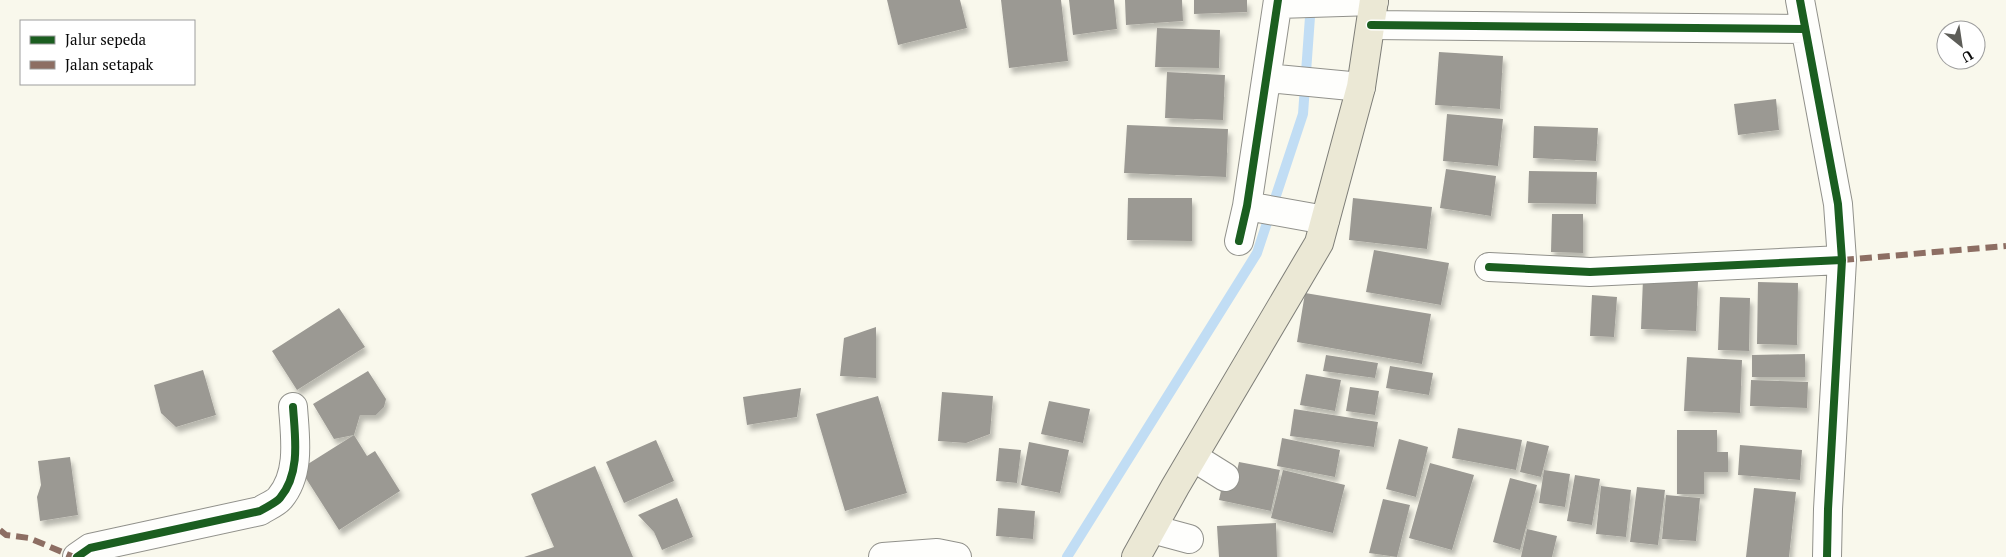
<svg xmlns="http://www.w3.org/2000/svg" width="2006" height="557" font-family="'PT Serif',serif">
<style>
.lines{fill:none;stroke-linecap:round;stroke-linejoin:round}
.stream{stroke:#c1ddf4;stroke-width:10}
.building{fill:#9b9993;filter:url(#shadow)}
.minor-casing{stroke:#91918b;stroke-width:30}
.major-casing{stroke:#7e7e78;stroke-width:30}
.minor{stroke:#fefefc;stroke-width:28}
.major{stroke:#ebe8d5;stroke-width:28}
.quiet{stroke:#8d6e63;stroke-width:6;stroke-dasharray:12 6;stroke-linecap:butt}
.cycleway-casing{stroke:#fff;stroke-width:11}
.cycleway{stroke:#1b5e20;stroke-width:8}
</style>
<defs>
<filter id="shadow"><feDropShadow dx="3" dy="5.5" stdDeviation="2.5" flood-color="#0004"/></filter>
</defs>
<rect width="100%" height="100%" fill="#f9f8ec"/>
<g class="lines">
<path class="stream" d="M1067,557l190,-304 46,-139 8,-111"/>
</g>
<path class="building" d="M887,0h73l7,28 -69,17z
M1001,0h60l7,61 -59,7z
M1069,0h45l3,29 -44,6z
M1125,0h57l1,21 -57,4z
M1194,0h53v12l-53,2z
M1157,28l63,2 -1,38 -64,-1z
M1439,52l64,4 -3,53 -65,-4z
M1167,72l58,3 -2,45 -58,-2z
M1776,99l3,31 -41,5 -4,-31z
M1447,114l56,5 -5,47 -55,-5z
M1127,125l101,4 -2,48 -102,-4z
M1534,126l64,2 -2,33 -63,-3z
M1446,169l50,7 -5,40 -51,-8z
M1529,171l68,1 -1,32 -68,-1z
M1128,198h64v43l-65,-1z
M1353,198l79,9 -5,42 -78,-9z
M1552,214h31v39l-32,-1z
M1374,250l75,13 -8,42 -75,-13z
M1643,279l55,3 -2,49 -55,-2z
M1758,282l40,1 -1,62 -40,-1z
M1305,293l126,21 -9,50 -125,-22z
M1592,295l25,2 -3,40 -24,-1z
M1720,297l30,1 -1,53 -31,-1z
M339,308l26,39 -68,43 -25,-39z
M876,327v51l-36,-2 4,-38z
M1805,354v23h-53v-22z
M1326,355l52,8 -3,15 -52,-7z
M1687,357l55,3 -2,53 -56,-2z
M1390,366l43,7 -4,22 -43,-7z
M203,370l13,45 -40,12 -15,-14 -7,-28z
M368,371l18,28 -2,8 -8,8h-16l-6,20 -20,4 -21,-35z
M1306,374l35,6 -6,31 -35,-6z
M1751,380l57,2 -1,26 -57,-2z
M1350,387l29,4 -4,24 -29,-4z
M801,388l-4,29 -50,8 -4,-28z
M942,392l51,4 -3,38 -24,9 -28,-2z
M878,396l29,97 -62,18 -29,-97z
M1049,401l41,8 -7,34 -42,-9z
M1294,409l84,13 -4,25 -84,-11z
M1458,428l64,12 -6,30 -64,-12z
M1677,430h40v22h11v20h-24v22h-27z
M354,435l13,21 8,-5 25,40 -61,39 -39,-61z
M1282,438l58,12 -5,27 -58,-11z
M1399,439l29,8 -12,50 -30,-8z
M656,440l18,41 -50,22 -18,-41z
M1527,441l22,5 -8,31 -21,-5z
M1029,442l40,8 -9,43 -39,-8z
M1740,445l62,5 -2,30 -62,-5z
M999,448l22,2 -4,33 -21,-2z
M70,457l8,58 -38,6 -3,-24 4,-12 -3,-24z
M1239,462l41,8 -9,41 -52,-11 3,-14 11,2z
M1430,463l44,12 -22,75 -43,-12z
M595,466l38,91h-109l30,-10 -23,-53z
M1283,470l62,15 -12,48 -62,-15z
M1544,470l26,4 -5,33 -26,-4z
M1575,475l25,4 -8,46 -25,-4z
M1510,478l27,7 -17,65 -27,-8z
M1601,486l30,4 -5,47 -30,-3z
M1637,487l28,3 -7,55 -28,-3z
M1754,488l42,4 -7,65h-43z
M1666,495l34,3 -4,43 -34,-2z
M677,498l16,39 -31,13 -8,-18 -16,-17z
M1383,499l27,6 -13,52 -28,-4z
M998,508l37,3 -2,28 -37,-3z
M1276,523l1,34h-58l-2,-31z
M1527,529l30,7 -5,21h-31z"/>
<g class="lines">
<g class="minor-casing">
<path id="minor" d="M1800,0l38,204 4,56 -14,249 -1,48
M1278,4l96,-3
M1371,25l433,4
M1267,78l94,9
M1247,206l78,14
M1239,241l8,-35 31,-206
M1489,267l101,5 252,-12
M1193,457l32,20
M1152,529l37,10
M77,557l13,-9 170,-37c6,-4 16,-8 20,-13 21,-25 15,-61 13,-91
M883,557l54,-4 20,4"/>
</g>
<g class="major-casing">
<path id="major" d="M1136,557l39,-70 144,-244 42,-156 13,-87"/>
</g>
<use href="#minor" class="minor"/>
<use href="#major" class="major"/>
<path class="quiet" d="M1842,260l164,-14
M0,530l6,5 23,3 45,19"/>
<g class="cycleway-casing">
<path id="cycleway" d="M1800,0l38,204 4,56 -14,249 -1,48
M1371,25l433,4
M1239,241l8,-35 31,-206
M1489,267l101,5 252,-12
M77,557l13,-9 170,-37c6,-4 16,-8 20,-13 21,-25 15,-61 13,-91"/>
</g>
<use href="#cycleway" class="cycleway"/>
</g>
<rect x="20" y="20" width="175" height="65" fill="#ffffff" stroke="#9d9d9d"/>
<rect x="30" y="36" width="25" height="8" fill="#1b5e20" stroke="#9d9d9d"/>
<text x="65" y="45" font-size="15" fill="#090909">Jalur sepeda</text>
<rect x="30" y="61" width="25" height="8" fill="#8d6e63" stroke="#9d9d9d"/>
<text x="65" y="70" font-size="15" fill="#090909">Jalan setapak</text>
<g transform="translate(1961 45) rotate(150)"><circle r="24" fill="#ffffff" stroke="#9d9d9d"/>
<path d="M0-4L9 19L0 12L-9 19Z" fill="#5d5d58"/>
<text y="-8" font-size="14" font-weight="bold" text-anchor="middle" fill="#090909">U</text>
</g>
</svg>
